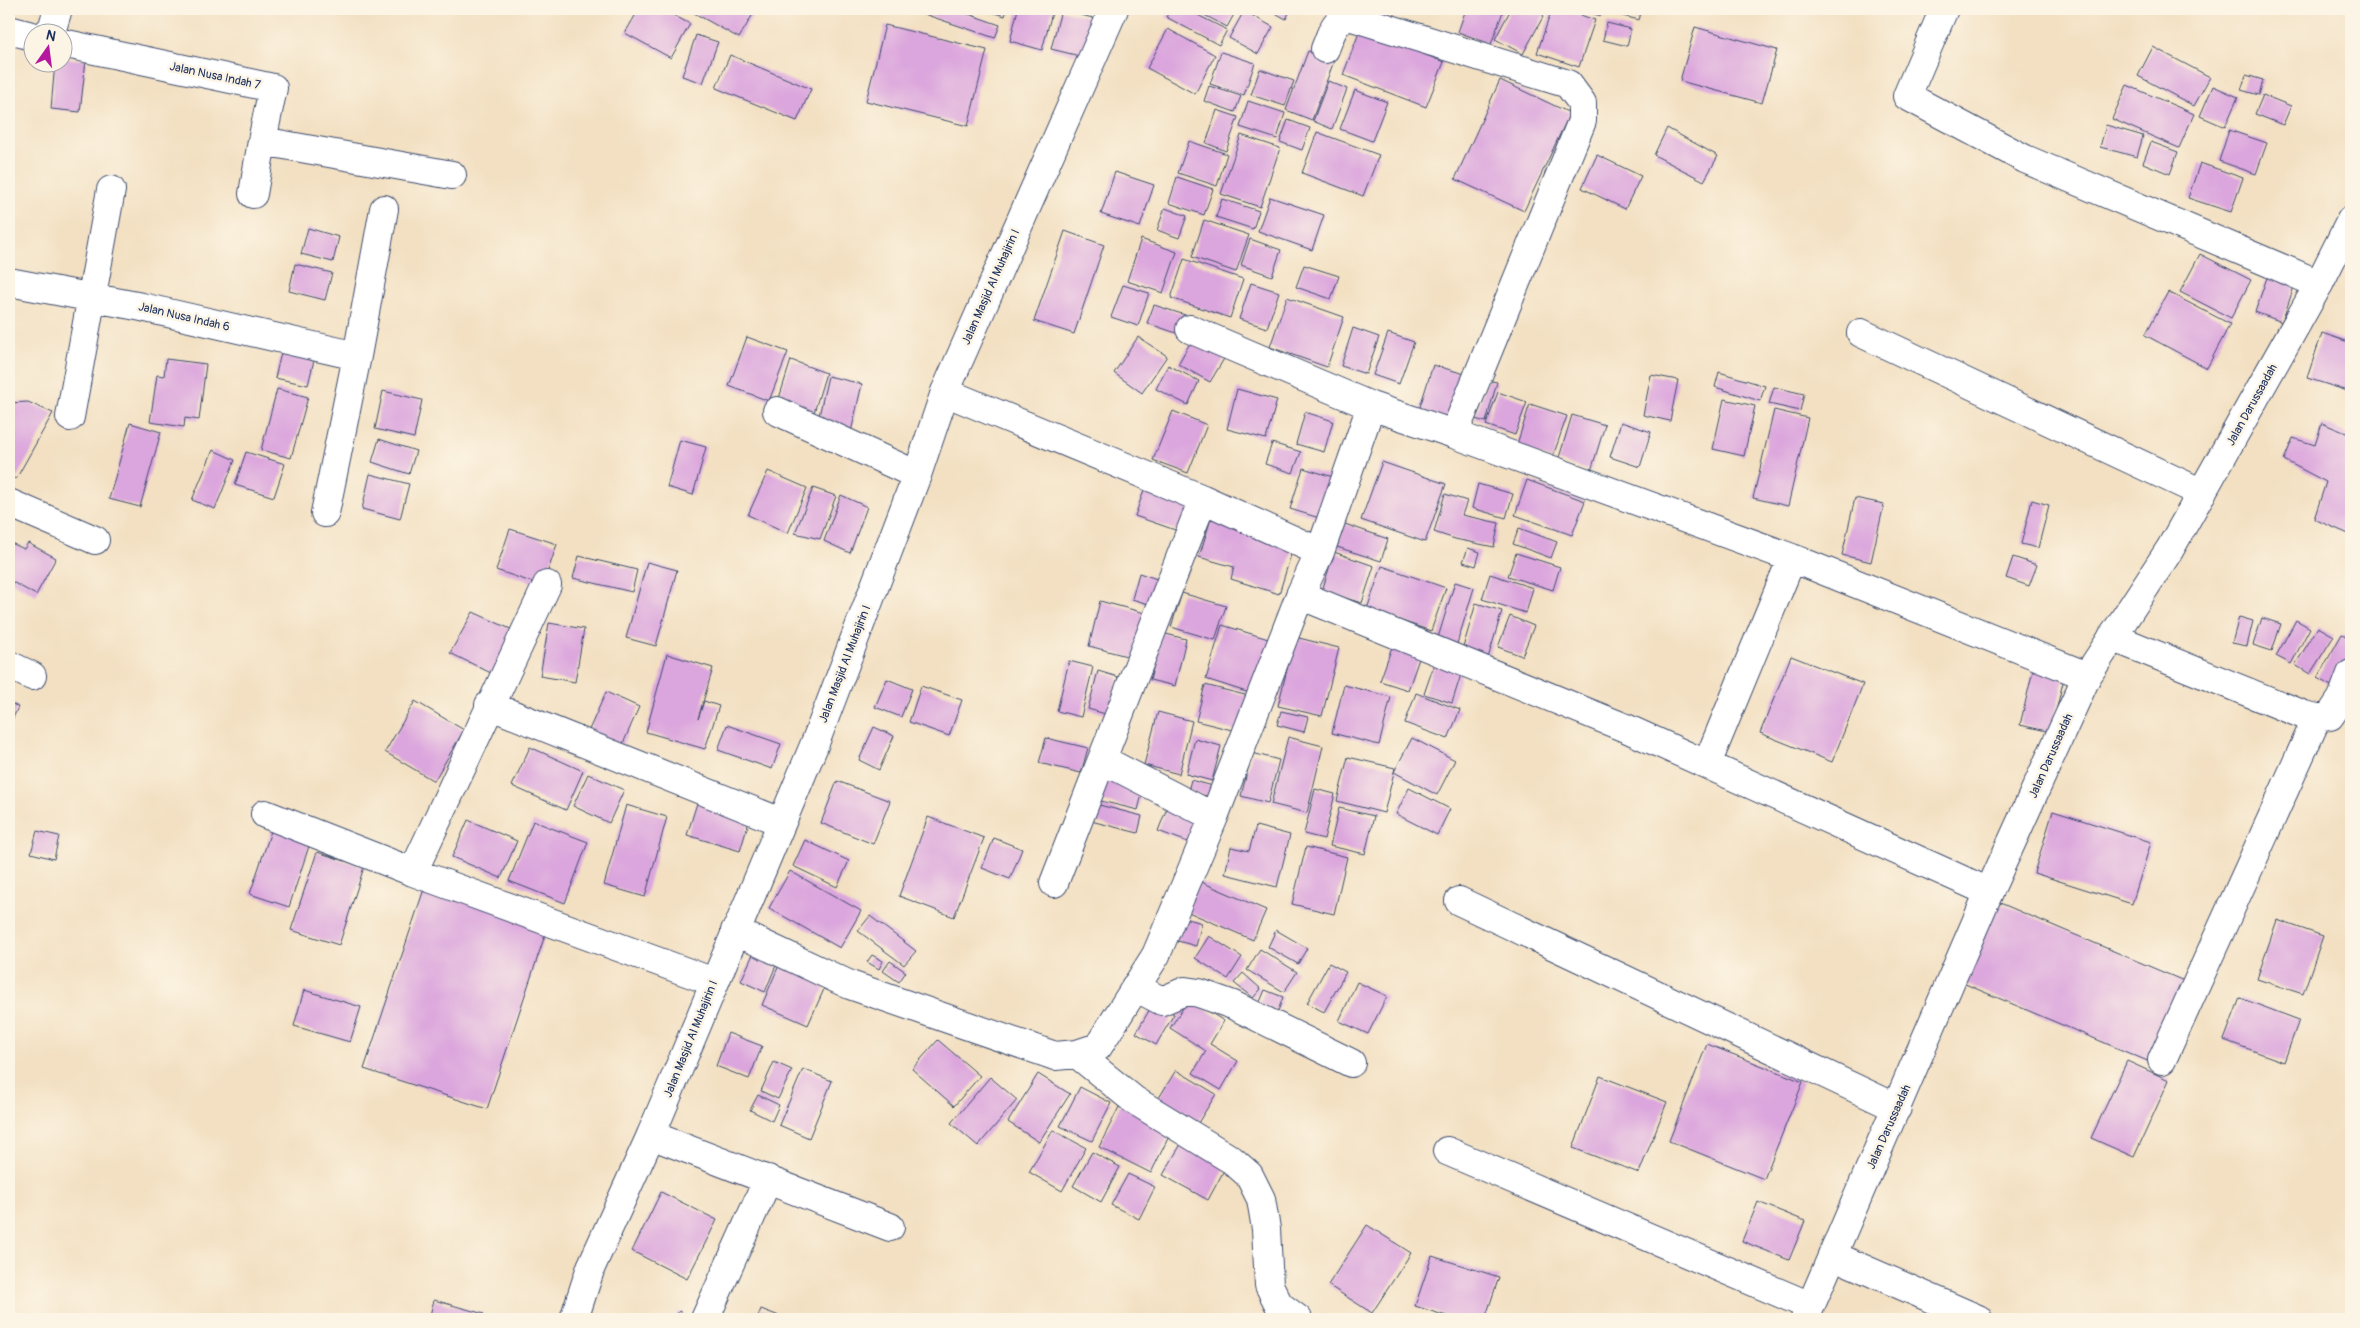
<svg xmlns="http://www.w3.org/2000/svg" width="2360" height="1328" font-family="Pangolin,sans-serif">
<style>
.building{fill:#dba6dd}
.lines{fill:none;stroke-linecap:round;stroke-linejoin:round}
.street-casing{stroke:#3b4a6d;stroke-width:30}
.secondary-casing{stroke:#3b4a6d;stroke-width:30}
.street{stroke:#fff;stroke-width:28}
.secondary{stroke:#fff;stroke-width:28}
.labels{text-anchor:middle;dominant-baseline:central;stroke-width:5;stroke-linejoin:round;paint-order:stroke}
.street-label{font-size:12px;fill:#1b2f5e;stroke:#fcf5e5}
</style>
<rect width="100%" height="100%" fill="#fcf5e5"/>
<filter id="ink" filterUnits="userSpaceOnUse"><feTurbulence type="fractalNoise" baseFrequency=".02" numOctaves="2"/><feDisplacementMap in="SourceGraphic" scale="10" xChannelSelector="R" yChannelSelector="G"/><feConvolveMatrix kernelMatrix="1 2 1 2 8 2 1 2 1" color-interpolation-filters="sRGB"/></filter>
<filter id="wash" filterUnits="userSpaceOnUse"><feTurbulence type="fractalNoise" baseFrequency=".0096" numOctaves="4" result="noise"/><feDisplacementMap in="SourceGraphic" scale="20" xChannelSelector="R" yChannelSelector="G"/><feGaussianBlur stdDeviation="1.12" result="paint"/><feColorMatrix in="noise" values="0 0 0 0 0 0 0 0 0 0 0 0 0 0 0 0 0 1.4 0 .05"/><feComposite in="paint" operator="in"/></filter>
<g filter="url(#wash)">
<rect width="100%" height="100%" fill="#f3e0c2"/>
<g id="blocks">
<path class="building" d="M639,9h23l28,15 -19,34 -46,-25z
M687,9h69l-17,29z
M909,9h45l46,16 -5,13z
M981,9h26l-2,7z
M1018,9h35l-11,41 -32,-9z
M1171,9h15l41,21 -8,15 -53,-28z
M1193,9h44l-10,18z
M1268,9h23l-5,10z
M1466,9h38l-13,35 -33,-12z
M1511,9h21l12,6 -21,39 -28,-15z
M1552,9h11l32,11 -16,47 -42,-14z
M1577,9h26l-2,7z
M1612,9h30l-3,11 -28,-7z
M1061,10l36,9 -9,39 -37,-9z
M1244,11l29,16 -15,27 -29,-16z
M1607,23l24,6 -4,17 -24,-6z
M885,25l102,25 -19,76 -102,-25z
M1695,27l82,23 -15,53 -82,-22z
M1168,29l47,26 -20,39 -48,-26z
M1360,30l84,32 -18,45 -83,-32z
M696,35l22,7 -15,41 -21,-7z
M2153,47l57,30 -16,29 -56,-30z
M1308,51l26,10 -22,59 -26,-10z
M1221,52l34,11 -11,32 -34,-11z
M730,55l81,34 -14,32 -81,-33z
M62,58l24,2 -6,52 -29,-3 4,-47h7z
M1260,69l34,12 -9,25 -34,-11z
M2246,75l17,5 -4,15 -18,-5z
M1500,80l70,33 -46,98 -69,-32z
M1328,81l19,8 -15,40 -19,-8z
M2127,85l67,29 -15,34 -67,-29z
M1209,86l32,10 -6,16 -31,-11z
M2213,86l25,11 -13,30 -25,-11z
M1355,90l32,12 -15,39 -32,-12z
M2263,95l28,11 -8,19 -28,-11z
M1248,101l37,12 -8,26 -37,-12z
M1217,110l21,7 -12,34 -20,-8z
M1288,120l22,8 -8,22 -22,-8z
M2106,125l37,11 -6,21 -37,-10z
M1667,128l51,28 -14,25 -50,-26z
M2229,130l38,13 -11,31 -37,-13z
M1317,132l62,23 -16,41 -61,-23z
M1241,135l39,13 -20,59 -39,-13z
M1189,141l38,13 -10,32 -39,-13z
M2151,142l27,10 -8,22 -27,-11z
M1597,155l44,21 -16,33 -43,-21z
M2200,163l43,15 -12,34 -43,-14z
M1115,172l39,13 -14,42 -39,-13z
M1177,177l36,12 -9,26 -35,-12z
M1270,197l54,18 -12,35 -54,-19z
M1222,199l37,12 -6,18 -37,-12z
M1165,208l22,8 -8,22 -22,-8z
M1204,220l45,15 -13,37 -44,-15z
M308,228l31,9 -6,25 -32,-8z
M1065,231l39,14 -30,89 -40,-13z
M1141,239l36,13 -14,41 -36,-12z
M1250,239l31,11 -9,26 -31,-11z
M2200,254l51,26 -20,38 -51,-26z
M1184,259l59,20 -13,39 -59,-20z
M295,264l37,9 -7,27 -36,-9z
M1304,265l35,11 -8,23 -35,-12z
M2270,269l27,9 -15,44 -27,-10z
M1251,283l28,9 -12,36 -28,-9z
M1123,285l26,8 -11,33 -27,-9z
M2168,292l62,32 -23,44 -62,-33z
M1287,297l57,20 -17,50 -57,-20z
M1154,305l31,10 -6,19 -32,-11z
M1353,328l26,9 -13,37 -25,-8z
M1388,333l26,9 -15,42 -26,-9z
M2322,333l29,10v49l-44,-14z
M747,337l41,15 -19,49 -40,-15z
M1138,337l29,19 -25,37 -28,-20z
M1193,338l32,19 -15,25 -32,-18z
M281,353l33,7 -6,25 -33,-7z
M166,359l40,5 -7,56 -14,-2 -1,9 -34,-5 7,-47 7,1z
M791,360l35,13 -14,46 -36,-11z
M1168,365l31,16 -11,24 -32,-16z
M1433,365l32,9 -14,46 -32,-10z
M1719,372l46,14 -5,15 -45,-14z
M1651,375l27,5 -8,41 -27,-6z
M828,376l34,8 -11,48 -34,-7z
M1487,380l10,2 -11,40 -11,-3z
M1774,387l30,7 -4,17 -31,-7z
M277,389l31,8 -17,61 -30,-8z
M1237,389l40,11 -11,39 -39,-10z
M383,391l39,9 -8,38 -39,-9z
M1498,392l29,10 -12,33 -29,-10z
M1724,399l31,7 -11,50 -31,-7z
M28,402l25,11 -37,66 -7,-3v-73z
M1530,404l37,12 -15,43 -36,-12z
M1774,410l34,8 -20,88 -35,-8z
M1173,411l34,14 -19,48 -35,-13z
M1305,412l28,9 -9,31 -28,-8z
M1572,415l33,10 -14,46 -33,-10z
M1621,422l30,10 -11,35 -30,-10z
M130,423l31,9 -21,75 -31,-8z
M2322,423l29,12v100l-37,-16 12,-37 -42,-22 9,-22 22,7z
M379,439l37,12 -7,23 -37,-12z
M680,440l26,7 -13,48 -26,-8z
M1272,443l29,9 -8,21 -28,-9z
M213,450l22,10 -20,49 -23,-9z
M246,452l39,12 -11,33 -39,-12z
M1382,462l64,22 -21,58 -64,-22z
M1303,468l37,11 -14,41 -36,-11z
M768,471l39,17 -19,45 -40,-18z
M370,474l39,10 -9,35 -38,-10z
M1527,480l58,21 -13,34 -57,-20z
M1478,484l35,10 -7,24 -34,-10z
M813,488l23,8 -16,43 -25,-6z
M1144,490l47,17 -10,25 -46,-16z
M1445,494l22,7 -5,14 37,8 -5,24 -39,-8 -21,-7z
M841,495l26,12 -17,46 -26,-12z
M1855,498l29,6 -13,58 -29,-7z
M2032,500l17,5 -11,43 -17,-4z
M1214,509l79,39 -14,46 -48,-15 3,-12 -35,-10z
M1345,524l43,15 -7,22 -44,-14z
M1519,528l38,14 -6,16 -38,-14z
M510,529l47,15 -14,42 -47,-16z
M9,542l15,7 4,-6 28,15 -20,37 -27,-15z
M1468,548l12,4 -4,14 -13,-4z
M1334,552l40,14 -12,37 -40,-12z
M1516,553l44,14 -7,23 -45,-14z
M579,556l58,14 -5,22 -59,-14z
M2013,557l24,8 -8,21 -23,-8z
M647,562l30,8 -21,76 -30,-8z
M1382,566l64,22 -15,43 -64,-22z
M1139,573l24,8 -8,25 -23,-7z
M1490,574l43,14 -7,25 -44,-14z
M1455,582l19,6 -18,59 -19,-6z
M1182,593l44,13 -11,34 -44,-13z
M1100,601l45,12 -11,45 -45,-12z
M1476,603l26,8 -14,47 -26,-7z
M473,612l42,19 -22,43 -43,-21z
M1510,616l24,10 -12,30 -24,-9z
M2239,617l14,4 -6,25 -15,-3z
M2262,618l19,6 -9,27 -19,-6z
M2296,620l14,8 -19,36 -15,-8z
M549,623l35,6 -9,53 -35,-6z
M1222,625l53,16 -16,55 -53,-17z
M2318,627l16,9 -24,38 -15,-9z
M1162,633l24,6 -11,47 -25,-6z
M2342,634l9,5v20l-16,29 -18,-10z
M1295,637l44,11 -17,68 -44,-10z
M1393,644l28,9 -13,37 -28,-9z
M667,654l46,14 -15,51 6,-18 15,5 -14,43 -59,-17z
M1791,656l72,28 -31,78 -72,-29z
M1436,659l27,9 -11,35 -28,-9z
M1069,661l24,6 -12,50 -24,-6z
M2033,670l31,8 -13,54 -31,-7z
M1098,671l20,6 -9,38 -21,-6z
M887,679l25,10 -11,28 -26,-10z
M1205,685l44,11 -9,36 -44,-11z
M1344,685l47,12 -12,48 -47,-12z
M921,686l41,14 -13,36 -40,-14z
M606,692l33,15 -17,39 -34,-14z
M1416,693l44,17 -12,29 -43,-16z
M415,701l49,29 -30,51 -49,-29z
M9,702l9,5 -9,20z
M1281,711l27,6 -4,15 -27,-7z
M1158,712l34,9 -13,53 -35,-9z
M727,725l54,19 -9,25 -54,-19z
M874,727l20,9 -15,34 -20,-10z
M1288,737l35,9 -16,67 -36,-9z
M1046,738l42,10 -7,25 -42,-10z
M1412,738l43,22 -18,35 -43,-23z
M1195,739l26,7 -9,35 -26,-7z
M530,747l53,24 -17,39 -54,-24z
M1252,753l27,7 -11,43 -27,-7z
M1348,757l47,11 -11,45 -47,-12z
M1108,773l37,9 -7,28 -37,-9z
M588,774l36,16 -15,33 -36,-17z
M1191,780l22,6 -3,11 -22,-6z
M837,781l53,20 -17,43 -52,-21z
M1409,788l41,21 -13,26 -41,-21z
M1315,789l20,5 -11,45 -20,-5z
M698,800l53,15 -11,36 -53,-16z
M1095,804l47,12 -4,17 -47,-12z
M626,805l41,12 -22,80 -41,-12z
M1167,808l37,14 -8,23 -38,-14z
M1339,808l35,8 -9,38 -35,-8z
M2053,811l98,31 -19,62 -98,-31z
M928,817l56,21 -30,79 -55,-21z
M468,820l49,21 -16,37 -49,-21z
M533,821l55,21 -23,61 -56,-22z
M1256,826l34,9 -13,52 -52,-13 6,-27 18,4z
M272,828l39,12 -22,67 -39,-13z
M37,831l22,5 -5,23 -23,-6z
M994,838l28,11 -12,30 -28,-11z
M805,840l44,21 -12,26 -44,-21z
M1306,847l41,10 -13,57 -42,-10z
M317,852l47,15 -25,78 -48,-15z
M790,871l71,40 -21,37 -71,-40z
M1199,881l67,29 -13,30 -67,-29z
M426,883l123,40 -62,186 -123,-40z
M1993,900l191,81 -34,81 -192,-81z
M870,916l46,35 -12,14 -46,-34z
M1181,917l21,6 -6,23 -22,-6z
M2277,920l46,16 -20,58 -46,-15z
M1276,930l31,18 -9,16 -30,-17z
M1209,936l33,21 -14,22 -33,-21z
M758,943l23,10 -16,39 -24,-11z
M1260,949l37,23 -13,20 -37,-22z
M872,955l11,6 -4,8 -12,-7z
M782,958l47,20 -21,47 -46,-20z
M890,961l16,11 -7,10 -16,-11z
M1329,963l17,9 -22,40 -17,-9z
M1243,973l18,16 -8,9 -19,-15z
M1357,982l30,14 -19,38 -29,-13z
M304,990l57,17 -11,35 -56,-16z
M1265,990l18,7 -5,14 -19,-7z
M2240,998l59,22 -15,42 -60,-22z
M1189,999l35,22 -14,23 28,17 -17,29 -28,-17 13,-22 -36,-23z
M1154,1002l20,12 -18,31 -20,-12z
M728,1033l34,13 -13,33 -33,-13z
M938,1040l42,36 -26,30 -42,-37z
M1707,1044l96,38 -39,97 -95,-38z
M2127,1061l42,19 -35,77 -43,-19z
M774,1062l18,8 -14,29 -17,-8z
M803,1069l29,12 -23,57 -30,-13z
M1176,1070l40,24 -23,37 -39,-25z
M1038,1074l32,20 -31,48 -31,-20z
M1600,1076l67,26 -28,71 -66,-25z
M990,1077l27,23 -39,46 -27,-23z
M1080,1087l31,16 -19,38 -32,-15z
M758,1095l21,10 -7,16 -22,-11z
M1121,1103l51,27 -21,43 -52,-26z
M1053,1130l33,18 -24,43 -33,-19z
M1184,1139l44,24 -20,37 -45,-25z
M1092,1152l28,15 -19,35 -28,-16z
M1128,1174l27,13 -16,32 -28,-14z
M661,1192l56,28 -30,59 -55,-28z
M1758,1202l47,19 -16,39 -47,-19z
M1367,1225l44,28 -39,60 -44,-28z
M1432,1256l67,21 -14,42h-29l-41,-13z
M434,1300l50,14 -2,5h-53z
M761,1309l26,10h-30z
M679,1311l13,8h-18z"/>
</g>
</g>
<g filter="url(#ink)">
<use href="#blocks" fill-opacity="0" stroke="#3b4a6d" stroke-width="1"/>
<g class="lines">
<g class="street-casing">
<path id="street" d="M1944,9l-37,87 118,63 294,125
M9,30l23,6
M48,32l4,-3 6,-20
M62,43l211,45 -11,53 190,34
M1325,49c6,-14 9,-32 27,-32l216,67 14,19v18l-128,313
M253,194l9,-53
M9,282l133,25 215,49
M1190,329l181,77 83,28 338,124 295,118
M1861,333l341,160
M945,392l258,107 117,53
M777,411l140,64
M70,417l41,-227
M9,503l86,37
M325,513l32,-157 27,-147
M1300,595l328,134 361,163
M2112,637l192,78 13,3 13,-2 12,-18 9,-24
M9,665l23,11
M489,705l292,117
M1103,760l111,57
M1707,764l85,-206
M265,814l148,58 301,110
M413,872l134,-287
M1054,883l149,-384
M1459,901l438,207
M735,931l115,54 205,71 22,-2 21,-7 58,-92 58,-138 86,-222 20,-43 51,-146
M1135,987l27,14 23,-10 14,2 34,12 118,58
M1077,1054l57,46 98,60 17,15 12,24 5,30 3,56 10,20 19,14
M2162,1060l155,-342
M651,1135l239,92
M1447,1151l363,155
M1832,1255l146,64
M705,1319l63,-140"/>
</g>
<g class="secondary-casing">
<path id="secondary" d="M574,1319l17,-52 60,-132 164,-392 102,-268 28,-83 169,-383
M1805,1319l184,-427 98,-216 83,-127 149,-265 32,-64"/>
</g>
<use href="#street" class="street"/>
<use href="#secondary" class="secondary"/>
</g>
</g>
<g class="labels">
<g class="street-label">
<text transform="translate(215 76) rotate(12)">Jalan Nusa Indah 7</text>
<text transform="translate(991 287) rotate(-66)">Jalan Masjid Al Muhajirin I</text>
<text transform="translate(184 317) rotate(13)">Jalan Nusa Indah 6</text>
<text transform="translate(2252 405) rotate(-61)">Jalan Darussaadah</text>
<text transform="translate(845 664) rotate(-69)">Jalan Masjid Al Muhajirin I</text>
<text transform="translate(2051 756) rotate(-66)">Jalan Darussaadah</text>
<text transform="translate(691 1039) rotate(-68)">Jalan Masjid Al Muhajirin I</text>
<text transform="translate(1889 1127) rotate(-66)">Jalan Darussaadah</text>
</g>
</g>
<rect width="2360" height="1328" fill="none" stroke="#fcf5e5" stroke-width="30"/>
<g transform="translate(48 48) rotate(14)"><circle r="24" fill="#fcf5e5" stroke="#a2a6af"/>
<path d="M0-4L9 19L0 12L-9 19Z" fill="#b5179e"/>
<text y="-8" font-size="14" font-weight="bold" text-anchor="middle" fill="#1b2f5e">N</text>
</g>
</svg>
